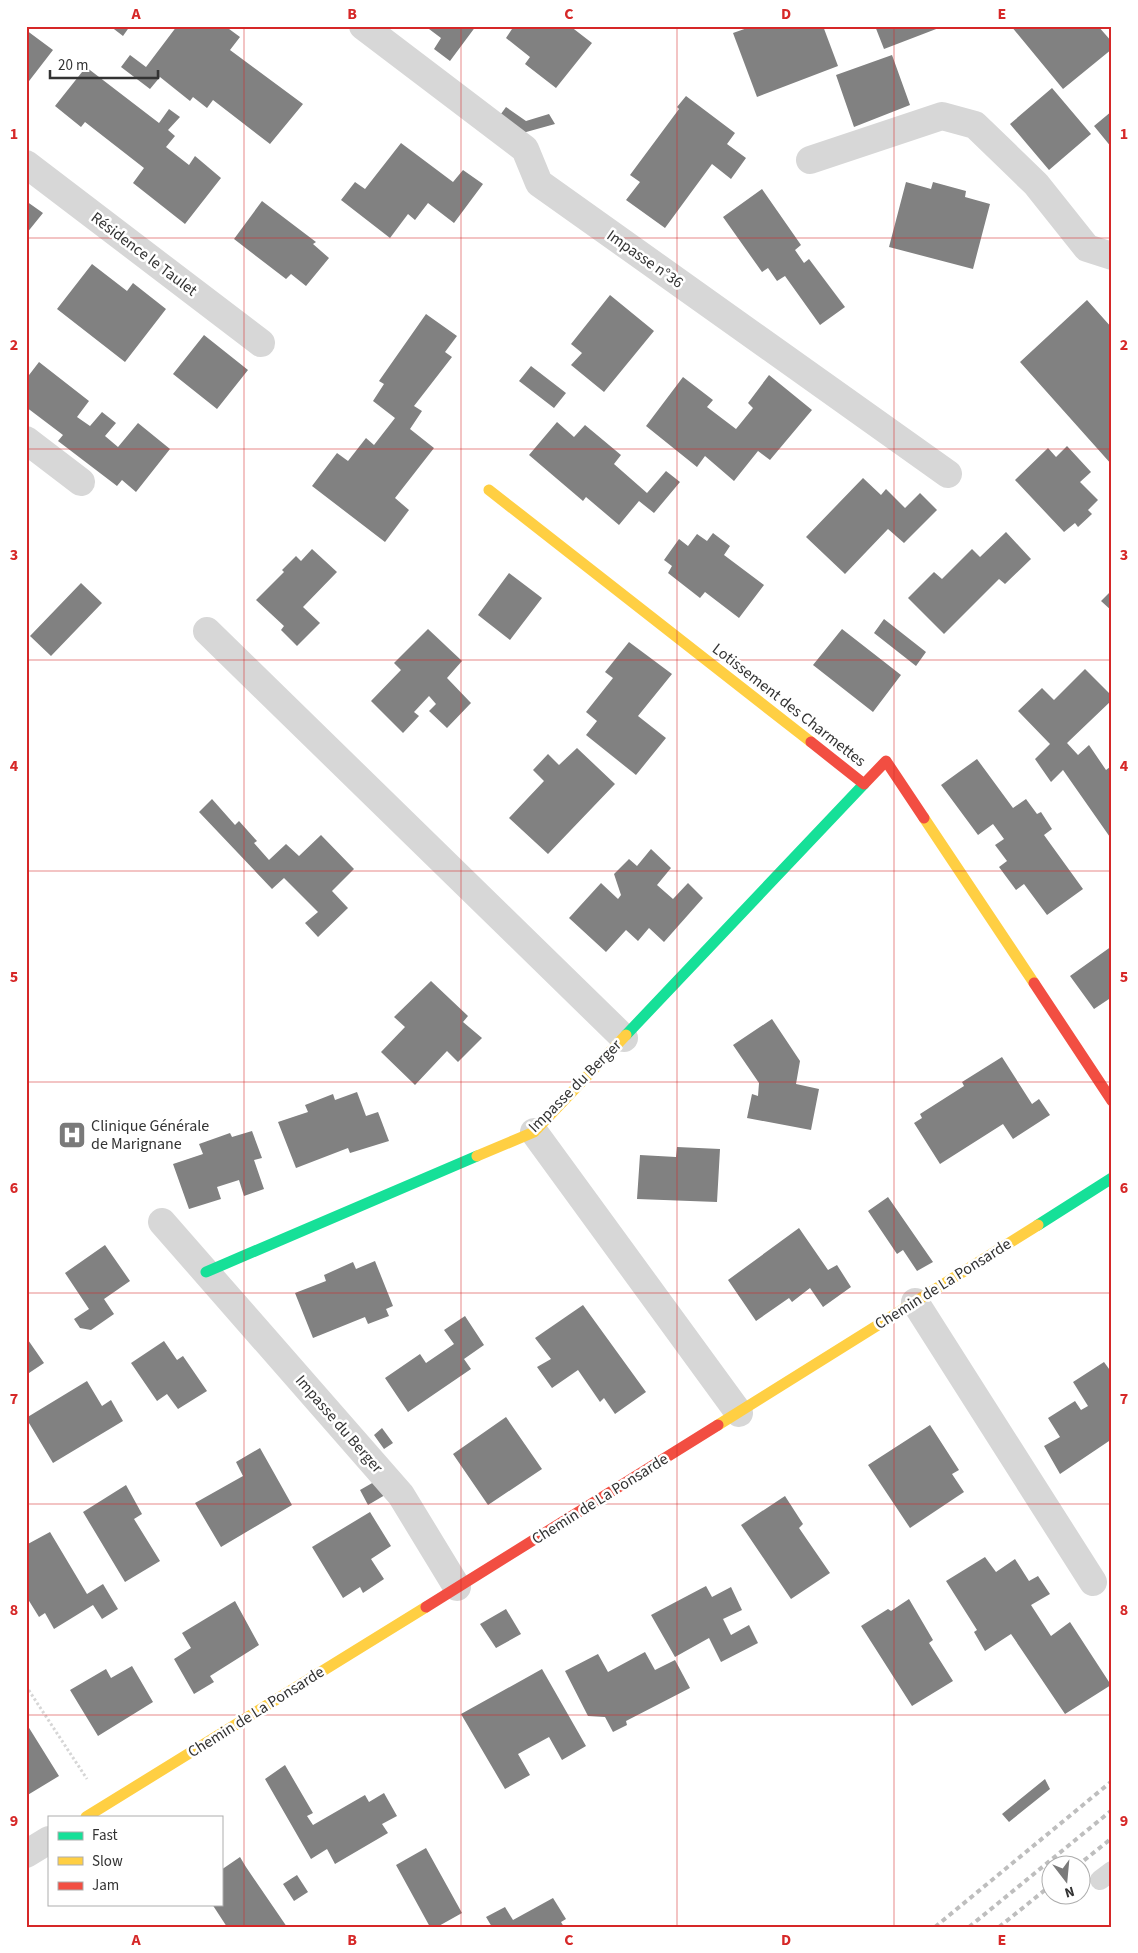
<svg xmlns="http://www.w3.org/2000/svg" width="1138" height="1953" font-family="'Source Sans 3',sans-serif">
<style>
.building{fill:#818181}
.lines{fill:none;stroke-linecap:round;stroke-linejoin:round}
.path{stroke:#d6d6d6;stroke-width:3;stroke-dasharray:2.5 2.5;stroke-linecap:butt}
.lane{stroke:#d7d7d7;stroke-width:20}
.street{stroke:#d7d7d7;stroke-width:28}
.fast{stroke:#16e098;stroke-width:11}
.slow{stroke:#ffcf43;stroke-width:11}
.jam{stroke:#f24e42;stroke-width:11}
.rail{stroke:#bebebe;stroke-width:4;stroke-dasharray:5 4;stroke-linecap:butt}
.grid{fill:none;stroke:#d62828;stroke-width:1;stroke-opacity:0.55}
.labels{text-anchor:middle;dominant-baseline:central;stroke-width:5;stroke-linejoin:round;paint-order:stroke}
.street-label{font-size:16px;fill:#333;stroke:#fff}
.poi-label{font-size:16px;fill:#333;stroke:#fff;text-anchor:start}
.neatline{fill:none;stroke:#d62828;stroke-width:2}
.grid-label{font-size:16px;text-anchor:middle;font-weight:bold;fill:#d62828}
</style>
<rect width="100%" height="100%" fill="#fff"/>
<path class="building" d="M110,26h20l-7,10z
M177,26h48l15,11 -10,13 73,54 -33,40 -57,-44 -6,8 -14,-11 -3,4 -30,-24 -10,12 -29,-22 9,-12 16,12z
M425,26h51l-26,35 -16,-12 7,-11z
M514,26h56l22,17 -36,45 -31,-24 5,-7 -24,-19z
M753,26h70l15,40 -81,31 -24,-64z
M875,26h69l-60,23z
M1011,26h87l14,16v7l-49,40z
M26,30l27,20 -27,35z
M892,55l18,50 -56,22 -18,-52z
M86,67l73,56 10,-14 11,8 -12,13 7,6 -9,11 23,18 6,-9 26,22 -36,46 -52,-41 11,-15 -59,-46 -4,5 -26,-21z
M1052,88l39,46 -42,36 -39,-46z
M686,96l49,37 -8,11 19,14 -15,21 -19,-15 -47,64 -39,-28 14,-18 -10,-7 49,-66 -2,-2z
M506,107l20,14 23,-7 6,10 -36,10 -21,-16z
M1112,111v37l-18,-22z
M401,143l52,39 10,-12 20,14 -29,39 -26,-20 -13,17 -7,-6 -18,24 -49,-38 14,-18 10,7z
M906,182l25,7 2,-7 33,9 -1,6 25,7 -17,65 -84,-22z
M762,189l39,56 -6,5 9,13 5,-4 36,48 -25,18 -35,-49 -8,5 -9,-13 -6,4 -39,-55z
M26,201l17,12 -17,21z
M262,201l54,41 -3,2 16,14 -23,28 -15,-12 -5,5 -52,-40z
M92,264l35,27 6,-8 33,26 -41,53 -68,-53z
M610,295l44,36 -50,61 -33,-27 11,-12 -11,-9z
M1087,300l25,28v137l-92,-103z
M426,314l31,22 -12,16 7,5 -38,49 8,5 -12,18 24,19 -39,50 14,12 -24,32 -73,-56 25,-33 11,8 18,-23 8,7 21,-27 -22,-17 11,-17 -5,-3z
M204,335l44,35 -31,39 -44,-35z
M39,362l50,39 -12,16 13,9 12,-14 14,11 -11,13 13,11 20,-24 32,26 -34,43 -14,-12 -5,6 -59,-45 5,-6 -37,-28v-28z
M531,366l35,27 -12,15 -35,-27z
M769,375l43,35 -42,50 -12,-9 -24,30 -29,-25 -8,11 -51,-41 37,-49 30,23 -6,7 29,22 17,-21 -5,-5z
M557,422l17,15 11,-12 36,30 -7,9 33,29 19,-22 14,11 -26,31 -15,-12 -20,24 -33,-28 -3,4 -54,-46z
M1067,446l24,26 -11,10 18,18 -10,10 4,4 -14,13 -3,-4 -11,9 -49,-52 33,-32 8,9z
M863,478l18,17 5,-6 19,19 15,-15 17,17 -33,33 -16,-14 -43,45 -39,-37z
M1006,532l25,27 -26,25 -6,-5 -55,55 -36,-36 26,-26 8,7 30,-30 8,8z
M713,533l17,13 -6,9 40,30 -25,33 -34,-26 -5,6 -32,-25 4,-7 -8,-6 15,-21 9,7 9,-12 10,7z
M312,549l25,23 -34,35 17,16 -23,23 -16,-16 3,-4 -28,-26 28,-28 -2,-2 14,-14 5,5z
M509,573l33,25 -32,42 -32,-25z
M81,583l21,20 -51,53 -21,-20z
M1112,590v21l-11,-10z
M884,619l42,33 -10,14 -42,-33z
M428,629l34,32 -15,17 24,25 -24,25 -18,-17 7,-7 -7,-8 -15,16 5,4 -16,17 -32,-32 30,-31 -7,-7z
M842,629l59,46 -28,37 -60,-47z
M629,642l43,32 -34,42 28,22 -30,37 -50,-40 11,-14 -11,-9 27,-34 -8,-6z
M1085,669l27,27v4l-45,43 11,12 11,-10 17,25 4,-3 2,2v71l-49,-70 -12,12 -16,-23 15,-15 -32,-33 24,-23 12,12z
M577,748l38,36 -67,70 -39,-36 35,-37 -11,-11 15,-16 11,11z
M977,759l36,49 13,-9 11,15 4,-2 11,17 -8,6 39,54 -36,26 -23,-31 -8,6 -17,-23 8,-6 -12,-16 9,-6 -11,-15 -15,11 -37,-50z
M212,799l23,26 4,-4 18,20 -3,2 15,17 17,-16 13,12 22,-21 33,34 -22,22 16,17 -30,29 -13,-14 13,-11 -34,-34 -12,11 -73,-77z
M651,849l20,19 -14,17 16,14 15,-16 15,15 -39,44 -15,-14 -11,13 -12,-11 -20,22 -37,-34 32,-35 17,16 3,-4 -7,-21 15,-15 8,7z
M1112,946v51l-18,12 -24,-33z
M431,981l37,35 -5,6 19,16 -24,24 -11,-11 -32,34 -34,-33 24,-25 -11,-10z
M772,1019l28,42 -4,23 23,5 -8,41 -64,-12 5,-24 6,2 1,-13 -26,-38z
M1002,1057l30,47 7,-5 11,16 -37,24 -10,-15 -63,40 -26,-41 8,-5 -2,-4 44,-28 -2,-4z
M357,1092l9,24 12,-4 11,29 -39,12 -2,-5 -52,20 -18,-46 30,-10 -3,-7 28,-11 2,6z
M252,1131l10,27 -8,2 10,29 -20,7 -5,-16 -22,7 4,12 -32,10 -16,-45 30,-10 -4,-10 31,-11 2,4z
M677,1147l43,2 -3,53 -80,-3 3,-44 36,2z
M888,1197l45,65 -16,9 -14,-21 -6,4 -29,-43z
M799,1228l29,42 9,-5 14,22 -28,20 -13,-19 -18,14 -3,-4 -33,23 -28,-41z
M105,1245l25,36 -26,18 10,15 -23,16 -11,-2 -6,-9 15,-10 -24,-36z
M375,1261l18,45 -7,3 3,7 -21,8 -3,-7 -52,21 -18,-45 31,-12 -2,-6 29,-13 3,7z
M583,1305l63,87 -31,22 -11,-16 -4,4 -22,-32 -26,18 -15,-21 14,-8 -16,-21z
M465,1316l19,29 -20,14 7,10 -63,43 -23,-34 35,-24 6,9 28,-19 -10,-14z
M26,1337l18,26 -18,12z
M164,1341l13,19 6,-4 24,35 -29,18 -11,-15 -10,7 -26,-38z
M1104,1362l8,11v66l-52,35 -16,-28 16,-9 -12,-19 27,-17 6,9 7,-4 -15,-24z
M87,1381l15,25 9,-6 12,21 -70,42 -27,-45z
M506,1417l36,52 -54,36 -35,-51z
M930,1425l29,45 -7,4 12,18 -54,36 -42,-63z
M382,1428l11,15 -9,6 -10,-14z
M260,1448l32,57 -71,42 -26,-44 48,-27 -7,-14z
M374,1482l11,13 -17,10 -8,-15z
M126,1485l16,29 -8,5 26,42 -35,21 -42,-70z
M785,1496l18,28 -4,4 31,45 -39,26 -50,-74z
M370,1512l21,34 -20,13 13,20 -21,14 -3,-6 -17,11 -31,-51z
M50,1532l37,62 16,-10 15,25 -16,10 -9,-14 -39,24 -9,-16 -6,4 -13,-21v-51z
M985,1557l11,15 19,-13 14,22 9,-5 12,18 -19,11 20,31 19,-14 41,63 -46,29 -54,-80 -26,17 -11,-19 3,-2 -31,-49z
M706,1586l6,11 19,-10 11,23 -19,9 8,16 18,-10 9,18 -37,19 -12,-24 -34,19 -24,-42z
M909,1599l24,41 -4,3 24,38 -41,25 -51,-80 27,-17 3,2z
M235,1601l24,44 -49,31 4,6 -20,12 -20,-35 17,-11 -9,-15z
M506,1609l15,25 -25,14 -16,-24z
M645,1652l10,18 20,-10 15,28 -64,33 1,4 -14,7 -8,-15 -17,-1 -23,-45 33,-17 10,18z
M132,1666l21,36 -55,34 -28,-46 36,-21 5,9z
M542,1669l44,77 -24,14 -13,-23 -31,17 12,21 -25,14 -44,-75z
M26,1723l33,53 -33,20z
M285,1765l28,48 -6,3 6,9 52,-30 4,7 15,-9 13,23 -15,8 6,9 -53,31 -8,-15 -16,10 -46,-80z
M1045,1779l5,10 -41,33 -7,-8z
M426,1848l36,65 -25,14h-7l-34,-62z
M240,1857l6,10 41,60h-60l-15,-23h9v-34z
M297,1875l11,17 -14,9 -11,-17z
M553,1898l13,21 -5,3 3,5h-72l-6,-10 19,-10 8,13z"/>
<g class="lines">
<path class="path" d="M26,1686l61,93"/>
<path class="lane" d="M1100,1880l12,-9"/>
<path class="street" d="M363,26l162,123 14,34 409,291
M810,160l132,-44 33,9 61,59 51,64 25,8
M26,164l235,179
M26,440l55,42
M207,631l417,407
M534,1132l205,281
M162,1222l239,273 56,92
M915,1302l178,280
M26,1854l23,-14"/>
<path class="fast" d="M626,1035l238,-251
M1038,1225l74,-47
M206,1272l271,-116"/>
<path class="slow" d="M489,490l322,252
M924,818l110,165
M477,1156l57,-24 92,-97
M718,1425l320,-200
M86,1817l340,-210"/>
<path class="jam" d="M811,742l53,42 22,-23 38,57
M1034,983l78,118
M426,1607l292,-182"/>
<path class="rail" d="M1077,1866l35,-28
M935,1927l177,-146
M969,1927l143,-117
M999,1927l51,-41"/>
</g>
<path class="grid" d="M244,26v1901M461,26v1901M677,26v1901M894,26v1901M26,238h1086M26,449h1086M26,660h1086M26,871h1086M26,1082h1086M26,1293h1086M26,1504h1086M26,1715h1086"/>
<defs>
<g id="hospital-square" transform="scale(1.4375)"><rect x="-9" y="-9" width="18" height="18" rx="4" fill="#7a7a7a" stroke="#fff"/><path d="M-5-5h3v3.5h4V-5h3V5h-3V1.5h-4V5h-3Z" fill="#fff"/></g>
</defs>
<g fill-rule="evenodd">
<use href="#hospital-square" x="72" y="1135"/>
</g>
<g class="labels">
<g class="street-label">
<text transform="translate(144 254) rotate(37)">Résidence le Taulet</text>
<text transform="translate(645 259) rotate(35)">Impasse n°36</text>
<text transform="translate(789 705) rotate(38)">Lotissement des Charmettes</text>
<text transform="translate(575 1086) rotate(-45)">Impasse du Berger</text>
<text transform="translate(943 1284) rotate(-32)">Chemin de La Ponsarde</text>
<text transform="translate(339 1424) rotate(49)">Impasse du Berger</text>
<text transform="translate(600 1499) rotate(-32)">Chemin de La Ponsarde</text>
<text transform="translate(256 1712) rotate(-32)">Chemin de La Ponsarde</text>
</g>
<g class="poi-label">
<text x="91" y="1126">Clinique Générale<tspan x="91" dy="18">de Marignane</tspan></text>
</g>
</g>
<rect width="1138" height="1953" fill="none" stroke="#ffffff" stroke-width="55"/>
<rect x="48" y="1816" width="175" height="90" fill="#ffffff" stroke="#adadad"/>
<rect x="58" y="1832" width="25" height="8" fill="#16e098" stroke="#adadad"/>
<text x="92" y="1840" font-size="15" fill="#333333">Fast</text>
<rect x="58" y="1857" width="25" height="8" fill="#ffcf43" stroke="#adadad"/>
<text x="92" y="1866" font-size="15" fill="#333333">Slow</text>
<rect x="58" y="1882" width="25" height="8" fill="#f24e42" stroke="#adadad"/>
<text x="92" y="1890" font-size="15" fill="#333333">Jam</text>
<g transform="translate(1066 1880) rotate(164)"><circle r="24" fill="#ffffff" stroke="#adadad"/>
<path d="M0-4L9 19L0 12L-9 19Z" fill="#7a7a7a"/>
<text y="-8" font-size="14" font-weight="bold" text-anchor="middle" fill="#333333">N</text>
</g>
<path d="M50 70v8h108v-8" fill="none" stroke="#333333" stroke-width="2.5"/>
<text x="58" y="70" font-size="15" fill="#333333" stroke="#ffffff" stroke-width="4" paint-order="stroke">20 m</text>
<rect x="28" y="28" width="1082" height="1898" class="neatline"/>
<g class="grid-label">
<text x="136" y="19">A</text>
<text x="352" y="19">B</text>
<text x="569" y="19">C</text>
<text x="786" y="19">D</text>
<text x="1002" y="19">E</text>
<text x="14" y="139">1</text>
<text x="1124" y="139">1</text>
<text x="14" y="350">2</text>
<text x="1124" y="350">2</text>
<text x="14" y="560">3</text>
<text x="1124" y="560">3</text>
<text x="14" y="771">4</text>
<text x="1124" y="771">4</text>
<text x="14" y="982">5</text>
<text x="1124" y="982">5</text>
<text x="14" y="1193">6</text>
<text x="1124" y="1193">6</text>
<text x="14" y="1404">7</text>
<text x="1124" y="1404">7</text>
<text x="14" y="1615">8</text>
<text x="1124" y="1615">8</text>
<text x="14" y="1826">9</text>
<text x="1124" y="1826">9</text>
<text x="136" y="1945">A</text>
<text x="352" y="1945">B</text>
<text x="569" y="1945">C</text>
<text x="786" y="1945">D</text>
<text x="1002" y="1945">E</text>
</g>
</svg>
